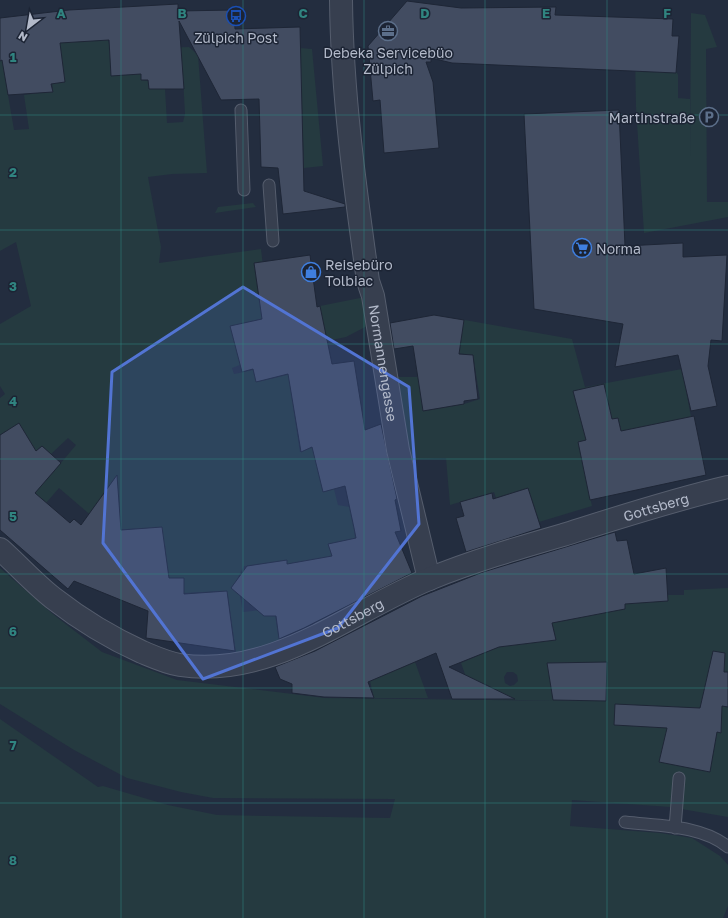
<svg xmlns="http://www.w3.org/2000/svg" width="728" height="918" font-family="'Golos Text',sans-serif">
<style>
.green{fill:#253a40;fill-rule:evenodd}
.building{fill:#424c61;stroke:#1e2636}
.lines{fill:none;stroke-linecap:round;stroke-linejoin:round}
.service-casing{stroke:#555d6d;stroke-width:13}
.minor-casing{stroke:#555d6d;stroke-width:24}
.service{stroke:#373f4f;stroke-width:11}
.minor{stroke:#373f4f;stroke-width:22}
.marked{fill:#5274d3;fill-opacity:0.2;stroke:#5274d3;stroke-width:3;stroke-linejoin:round}
.grid{fill:none;stroke:#308480;stroke-width:1;stroke-opacity:0.55}
.labels{text-anchor:middle;dominant-baseline:central;stroke-width:3;stroke-linejoin:round;paint-order:stroke}
.poi-label{font-size:14px;fill:#b3baca;stroke:#1c2434}
.street-label{font-size:14px;fill:#b3baca;stroke:#1c2434}
.grid-label{font-size:13px;text-anchor:middle;font-weight:bold;fill:#308480;stroke:#1c2434;stroke-width:3;stroke-linejoin:round;paint-order:stroke}
</style>
<rect width="100%" height="100%" fill="#232d3f"/>
<path class="green" d="M691,13l14,2 12,32 -11,2 1,153h21v15l-84,16 -8,-126 -1,-53 35,6 8,15v23l12,1v57z
M46,31l46,9h16l2,7 31,27v6l7,1 1,8h16l2,34 16,-1 2,-8 -2,-37 -21,-29 27,-1 9,8 9,118 -35,1 -24,3 13,70 -2,16 102,-14 8,68 -25,6 7,32 -11,10 -8,3 2,6 19,-4 4,12 43,-10 5,32 -12,2 7,46 20,-7 15,36 -14,4 2,7 11,-3 4,16 18,3 -3,12 2,18 -27,6 6,20 -27,9 -4,-12 -11,2 2,11 -36,-9 -14,1 -9,17 4,8 4,21 16,-2 1,3 6,3 9,-1 3,19 5,8 -47,11 -8,-57 -5,-5 -39,2v-15h-15l-4,-32 -15,1 -1,-19 -41,2 -49,-42 -13,15 -14,-12 18,-15 26,-31 -8,-7 -17,16 -9,-8 -10,8 -26,-23 -6,4v-37l5,-4 -5,-8v-62l31,-18 -15,-64 -16,9v-190l2,-1 12,70 15,-1 -5,-34 29,-4z
M300,48l12,1 11,117 -19,2z
M253,203l3,4 -41,6 3,-6z
M365,297l4,28 -23,12 -19,4 -7,-35z
M459,319l113,20 13,48 97,-18 9,48 -42,9 -22,28 -9,-36 -7,1 -13,20 -20,3 14,64 -53,16 -11,-33 -32,9 -2,-6 -44,13 -4,-47 -36,1 -13,-82h21l6,34 40,-7 16,-5 -7,-44 -27,-3z
M0,568l54,47 48,37 75,28 148,18 244,3 -95,-2 -13,-36 37,-16 57,-13 -3,-11 22,-4 -1,-9 44,-2 12,-6 5,-26 6,-3 2,29 26,-2v-5h16v-5l44,-2v229l-58,-10 -98,-7 -2,26 90,7 32,5 28,18 8,9v41l-5,12h-723v-199l98,68 5,-1 65,19 49,10 173,3 5,-19 -182,-1 -32,-6 -54,-14 -53,-28 -74,-46zM507,672h6l4,3 1,6 -4,4 -4,1 -5,-3 -1,-6z
M415,662l13,36h-54l-4,-17z"/>
<path class="building" d="M407,1l54,7 95,-1 -1,8 118,4 -1,17h7l-3,37 -224,-10 -21,-5v4h-5l7,20 6,66 -55,5 -4,-53 -7,1 -5,-55z
M178,4v7l56,-1 1,19 65,-2 4,164 41,13v3l-62,7 -5,-46 -17,-1 -2,-68 -38,1 -42,-79 5,68h-35l-1,-9h-7v-6l-30,2 -2,-36 -49,3 5,39 -14,2 2,8 -45,3 -6,-35 -2,1v-43l69,-8z
M619,110l6,136 58,-3v14l44,-2 -5,86 -11,-1 -3,26 9,40 -26,5 -13,-56 -63,12 8,-43 -89,-15 -10,-195z
M310,255l7,52 3,-1 12,58 22,-3 11,69 16,-6 15,70 1,5 -2,1 6,31 -6,1 17,41 -108,55 -25,11 -3,-23h-12l-33,-28 16,-22 40,-6v4l45,-8 -4,-12 28,-6 -2,-10 -9,-42 -22,6 -11,-45 -11,5 -13,-78 -32,8 -3,-13 -11,3 -12,-46 32,-7 -8,-56z
M434,315l30,5 -5,34 14,1 5,44 -14,2v3l-41,7 -10,-65 -19,3 -4,-26z
M604,384l8,35 6,-1 3,13 73,-15 12,59 -116,25 -12,-58 8,-2 -13,-49z
M19,423l17,28 6,-5 19,17 -26,30 35,30 4,-4 7,6 36,-50 4,55 41,-3 7,51h15v16l43,-3 8,60 -89,-13 2,-27 -74,-30 -6,8 -68,-59v-95z
M528,488l13,40 -75,24 -10,-34 8,-2 -4,-14 32,-9 1,6z
M615,532l2,9 10,-1 7,34 32,-6 2,33 -43,3v5l-73,14 4,17 -57,7 -50,20 66,32h-63l-16,-46 -68,29 6,16 -50,-1 -32,-4v-9l-12,-5 -5,-12 40,-16 107,-55 61,-24z
M713,651l12,2 -1,19h4v35l-6,-1 -1,27 -4,-1 -7,40 -51,-10 8,-34 -53,-3 1,-21 85,4z
M607,662l-1,39 -53,-1 -6,-37z"/>
<g class="lines">
<g class="service-casing">
<path id="service" d="M241,110l3,80
M269,185l4,56
M625,822c33,4 77,3 103,25
M675,828l4,-50"/>
</g>
<g class="minor-casing">
<g id="minor">
<path id="s1" d="M341,0c1,94 14,188 27,281l5,15 25,154 31,129"/>
<path id="s2" d="M0,549c18,16 34,34 53,49 27,21 58,40 89,54 12,5 25,11 38,13 92,14 169,-53 249,-86 44,-18 89,-31 134,-44 54,-17 109,-35 165,-48"/>
</g>
</g>
<use href="#service" class="service"/>
<use href="#minor" class="minor"/>
</g>
<path class="marked" d="M243,287l166,100 10,137 -81,104 -135,51 -100,-136 9,-171z"/>
<path class="grid" d="M121,0v918M243,0v918M364,0v918M485,0v918M607,0v918M0,115h728M0,230h728M0,344h728M0,459h728M0,574h728M0,688h728M0,803h728"/>
<defs>
<g id="bus-ring" transform="scale(1)"><circle r="9.5" fill="#1c2434" stroke="#1a4fb4" stroke-width="1.5"/><path d="M-5-6H5V4H4V6H2V4H-2V6H-4V4H-5ZM-3.5-4V0h7V-4ZM-3.5 1.2v1.5H-2V1.2ZM2 1.2v1.5H3.5V1.2Z" fill="#1a4fb4"/></g>
<g id="office-ring" transform="scale(1)"><circle r="9.5" fill="#1c2434" stroke="#5c6f8a" stroke-width="1.5"/><path d="M-6-3h4V-5.5h4V-3h4V5H-6ZM-1-4.5V-3h2v-1.5ZM-6 0V1H6V0Z" fill="#5c6f8a"/></g>
<g id="parking-ring" transform="scale(1)"><circle r="9.5" fill="#1c2434" stroke="#5c6f8a" stroke-width="1.5"/><path d="M-3.5-5.5H1a3.5 3.5 0 0 1 0 7H-1V5.5H-3.5ZM-1-3.4V-.6H.8a1.4 1.4 0 0 0 0-2.8Z" fill="#5c6f8a"/></g>
<g id="supermarket-ring" transform="scale(1)"><circle r="9.5" fill="#1c2434" stroke="#3f7fe0" stroke-width="1.5"/><path d="M-6-5.5h2.5l.6 2H6L4.5 2H-2.5L-4.4-4H-6ZM-1.5 3.2a1.3 1.3 0 1 0 .1 0ZM3 3.2a1.3 1.3 0 1 0 .1 0Z" fill="#3f7fe0"/></g>
<g id="shop-ring" transform="scale(1)"><circle r="9.5" fill="#1c2434" stroke="#3f7fe0" stroke-width="1.5"/><path d="M-5-2.5h2.3a2.7 3.5 0 0 1 5.4 0H5L5.5 6h-11ZM-1.5-2.5h3a1.5 2.3 0 0 0-3 0Z" fill="#3f7fe0"/></g>
</defs>
<g fill-rule="evenodd">
<use href="#bus-ring" x="236" y="16"/>
<use href="#office-ring" x="388" y="31"/>
<use href="#parking-ring" x="709" y="117"/>
<use href="#supermarket-ring" x="582" y="248"/>
<use href="#shop-ring" x="311" y="272"/>
</g>
<g class="labels">
<g class="poi-label">
<text x="236" y="37">Zülpich Post</text>
<text x="388" y="52">Debeka Servicebüo<tspan x="388" dy="16">Zülpich</tspan></text>
<text x="695" y="117" text-anchor="end">Martinstraße</text>
<text x="596" y="248" text-anchor="start">Norma</text>
<text x="325" y="264" text-anchor="start">Reisebüro<tspan x="325" dy="16">Tolbiac</tspan></text>
</g>
<g class="street-label">
<text stroke="none"><textPath href="#s1" startOffset="366">Normannengasse</textPath></text>
<text stroke="none"><textPath href="#s2" startOffset="723">Gottsberg</textPath></text>
<text stroke="none"><textPath href="#s2" startOffset="399">Gottsberg</textPath></text>
</g>
</g>
<g class="grid-label">
<text x="61" y="18">A</text>
<text x="182" y="18">B</text>
<text x="303" y="18">C</text>
<text x="425" y="18">D</text>
<text x="546" y="18">E</text>
<text x="667" y="18">F</text>
<text x="13" y="62">1</text>
<text x="13" y="177">2</text>
<text x="13" y="291">3</text>
<text x="13" y="406">4</text>
<text x="13" y="521">5</text>
<text x="13" y="636">6</text>
<text x="13" y="750">7</text>
<text x="13" y="865">8</text>
</g>
<g transform="translate(28 28) rotate(211)" stroke="#1c2434" stroke-width="3" paint-order="stroke">
<path d="M0-3L7 15L0 10L-7 15Z" fill="#b3baca"/>
<text y="-6" font-size="11" font-weight="bold" text-anchor="middle" fill="#b3baca">N</text>
</g>
</svg>
